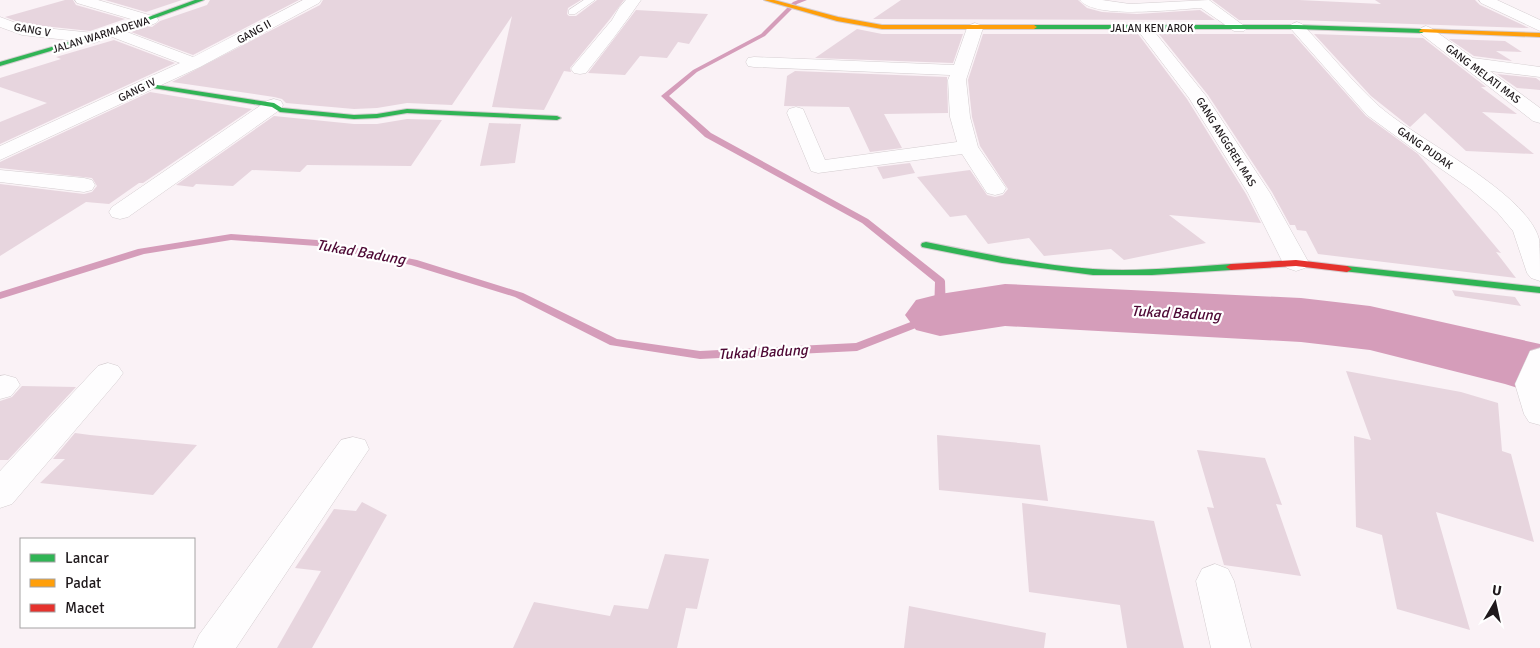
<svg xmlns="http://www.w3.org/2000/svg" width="1540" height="648" font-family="Signika,sans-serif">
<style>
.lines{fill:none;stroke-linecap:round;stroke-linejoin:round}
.stream{fill:#d59dba;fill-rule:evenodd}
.river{fill:#d59dba;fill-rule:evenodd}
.building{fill:#e7d5de}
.lane-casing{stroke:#d4cdd0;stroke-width:1}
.street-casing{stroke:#d4cdd0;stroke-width:1}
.fast-casing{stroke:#d4cdd0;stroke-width:2}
.slow-casing{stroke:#d4cdd0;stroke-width:2}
.jam-casing{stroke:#d4cdd0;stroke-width:2}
.lane{fill:#fefdfe;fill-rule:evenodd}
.street{fill:#fefdfe;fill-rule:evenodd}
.fast{fill:#30b455;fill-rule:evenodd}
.slow{fill:#ff9f0a;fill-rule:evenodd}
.jam{fill:#e5322d;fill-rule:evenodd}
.labels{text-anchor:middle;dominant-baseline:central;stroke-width:4.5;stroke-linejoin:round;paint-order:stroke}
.far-street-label{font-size:11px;fill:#1f191c;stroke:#fff}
.water-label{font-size:15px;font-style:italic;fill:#4e0935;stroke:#fff}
</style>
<rect width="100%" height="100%" fill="#faf2f6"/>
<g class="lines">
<path class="stream" d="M798,0h9l-10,4 -32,32 -68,36 -28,24 42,37 157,86 76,60 1,2 1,34 -2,2 -87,34 -157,8 -90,-14 -95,-48 -104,-32 -94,-19 -86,-6 -87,14 -144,45v-7l138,-43 93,-15 86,6 100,20 106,33 94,46 83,12 156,-8 78,-30 1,-31 -73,-59 -157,-86 -44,-41 32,-26 68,-36 32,-32z"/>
<path class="river" d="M1005,284l296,14 69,8 170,38v51l-35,-11 -135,-34 -69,-8 -296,-16 -65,10 -24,-6 -11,-15 11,-15 24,-6z"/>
</g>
<path class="building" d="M65,0h8l3,5 49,14 -35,12 -66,-7 -19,-7z
M105,0h77l-36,12z
M210,0h89l-106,55 -62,-23 16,-6 5,1 8,-6 47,-16z
M323,0h258l-13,8 -1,6 2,2h7l21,-16h27l-14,19 -40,49 1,4 -7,-1 -20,39 -52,-3 20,-91 -60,89 -45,-2 -30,5 -23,1 -68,-6 -4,-4 -8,-2 -102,-15 148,-77z
M901,0h177l9,8 15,4 35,2 63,-4 15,10 -342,-1z
M1212,0h87l82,4 -6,-4h100l5,5 49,23 -232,-8h-58z
M636,10l72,4 -19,30 -11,-2 -11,16 -27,-2 -15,19 -37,-2z
M857,29l25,5h81l-10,29 -138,-5z
M983,34h155l49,65 59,95 15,29 -92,-8 37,28 -82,17 -13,-11 -67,7 -15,-18 -41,6 -22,-29 -16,2 -33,-40 53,-7 17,25 8,2 8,-2 5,-6 -28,-43 -8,-29 -4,-37z
M1159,34h134l73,82 52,38 83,99 -5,-1 20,26 -198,-24 -12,-23 -9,-1 -2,-5h-5l-18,-33 -64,-97z
M1314,34l109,4 63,49h-5l36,27 -35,-2 52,42 -68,-3 -41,-38 -15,14 -39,-31z
M1449,39l56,2 17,11 -26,-1 16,10 -38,-5z
M114,40l61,23 -175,81v-22l47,-19 -47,-16v-9l61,-19 -5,-2z
M795,71l152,6 1,36 -64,1 18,34 -32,4 -21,-45 -65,-1 3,-30z
M1497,74l39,4 4,3v9l-23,-2z
M150,92l102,17 -109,74h-4l-30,21 -23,-2 -86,54v-72l84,10 8,-2 5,-6 -5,-8 -92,-10v-6z
M274,116l80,8h23l30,-5 35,1 -31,46 -104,-1 -7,7 -48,-2 -19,16 -37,-2 -3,3 -17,-2z
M489,123l32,1 -6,39 -35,3z
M910,163l5,10 -32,6 -6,-12z
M1452,290l63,7 6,9 -66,-10z
M1346,371l115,21 37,11 4,48 9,3 23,88 -98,-30 34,118 -73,-21 -15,-74 -26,-8 -2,-91 17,4z
M22,386l54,1 -68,73h-8v-59l12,-4z
M75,433l15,2 107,10 -44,50 -113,-12 25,-24h-12z
M937,435l103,10 8,56 -109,-11z
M1197,450l68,8 17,47 -6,-1 25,72 -77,-11 -17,-58 7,1z
M362,502l25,13 -75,133h-35l44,-77 -26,-3 39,-59 22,2z
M1022,503l132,18 30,127h-57l-7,-43 -91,-13z
M665,554l44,5 -12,50 -11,-1 -9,40h-164l21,-46 76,14 4,-11 34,4z
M909,606l137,27 -2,15h-140z"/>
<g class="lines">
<g class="lane-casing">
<path id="lane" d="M584,0h11l-20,14h-6v-4z"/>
</g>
<g class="street-casing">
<path id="street" d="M75,0h23l58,17 3,3 -3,3 -5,2 -74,-22z
M303,0h18l-2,3 -119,64 -200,93v-14l180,-83 -73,-28 -2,-3 2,-3h12l74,28z
M626,0h15c-17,25 -36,49 -55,73l-6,1 -6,-1 -3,-4 3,-4 38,-45 7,-12z
M1080,0h22l28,4 79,-4 38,28 -3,3h-10l-33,-23c-24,1 -106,12 -121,-8z
M1479,0h18l43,20v11l-59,-28z
M0,17l24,9 70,7 6,2 2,3 -2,3 -6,2 -72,-8 -22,-8z
M1297,22l5,2c25,26 51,59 78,83 38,33 146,85 159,132 1,12 1,29 1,42l-9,-3 -4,-5 -14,-42 -16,-19 -27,-23 -36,-25 -67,-49 -75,-85 -3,-3 3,-3z
M975,23l5,2 3,3 -17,52 4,37 8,30 28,41 -3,5 -8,2 -8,-2 -25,-39 -144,19 -7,-2 -24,-58 2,-4 7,-2 7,2 22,51 132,-18 -7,-25 -2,-37 2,-5 -196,-8 -6,-1 -2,-4 2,-4 6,-1 200,8 13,-37 3,-3z
M1144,23l5,2 57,71 64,97 39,70 -4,5 -9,3 -9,-3 -4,-5 -35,-70 -59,-95 -53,-70 3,-3z
M1426,26l5,2 42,30 67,9v10l-50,-6 50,37v15l-7,-2 -112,-87 -3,-3 3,-3z
M274,99l7,2 2,4 -2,4 -153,108 -8,2 -8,-2 -3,-5 3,-5 155,-106z
M0,170l84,8 8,2 3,5 -3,5 -8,2 -84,-10z
M1540,348v77l-11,-3 -5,-8 -9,-30 15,-33z
M108,363l10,3 5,7 -5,7 -106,124 -12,4v-37l98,-105z
M5,375l11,3 4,7 -9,11 -11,3v-23z
M353,437l12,3 4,9 -133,199h-43l6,-13 142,-195z
M1215,564l13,5 6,12 17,67h-40l-15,-67 6,-12z"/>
</g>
<g class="fast-casing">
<path id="fast" d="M195,0h9l-76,28 -128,38v-4l124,-36z
M1297,25l125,4 3,2 -3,2 -125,-4h-263l-3,-2 3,-2z
M144,83l130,20 8,5 72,7 23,-1 30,-5 150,7 4,2 -4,2 -150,-7 -30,5 -23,1 -74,-7 -8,-5 -125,-20 -4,-2z
M926,242c55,11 111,23 167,27 46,3 92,-2 138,-5l5,3 -5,3 -79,5h-59l-91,-12 -80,-16 -1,-2 1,-2z
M1347,266l193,21v6l-197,-22 -1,-2 1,-2z"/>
</g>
<g class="slow-casing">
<path id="slow" d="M764,0h10l64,17 44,8h152l3,2 -3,2h-152l-45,-8z
M1422,29l118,4v4l-120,-5 -1,-1z"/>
</g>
<g class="jam-casing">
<path id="jam" d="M1296,260l51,6 5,3 -5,3 -51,-6 -65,4 -5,-3 5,-3z"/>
</g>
<use href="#lane" class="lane"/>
<use href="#street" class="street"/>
<use href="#fast" class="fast"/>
<use href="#slow" class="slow"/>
<use href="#jam" class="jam"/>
</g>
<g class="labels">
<g class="far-street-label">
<text x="1152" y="28">JALAN KEN AROK</text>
<text transform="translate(32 30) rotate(10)">GANG V</text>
<text transform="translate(254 32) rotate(-29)">GANG II</text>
<text transform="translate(101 35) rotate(-17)">JALAN WARMADEWA</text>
<text transform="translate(1483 74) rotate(37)">GANG MELATI MAS</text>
<text transform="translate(137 90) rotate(-26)">GANG IV</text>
<text transform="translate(1226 142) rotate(58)">GANG ANGGREK MAS</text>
<text transform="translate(1425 148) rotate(35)">GANG PUDAK</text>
</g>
<g class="water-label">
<text transform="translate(361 252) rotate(10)">Tukad Badung</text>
<text transform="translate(1176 313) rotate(3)">Tukad Badung</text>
<text transform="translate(763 352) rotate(-3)">Tukad Badung</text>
</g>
</g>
<rect x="20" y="538" width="175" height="90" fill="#ffffff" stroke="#a5a3a4"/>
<rect x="30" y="554" width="25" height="8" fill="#30b455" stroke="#a5a3a4"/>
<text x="65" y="563" font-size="15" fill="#1f191c">Lancar</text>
<rect x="30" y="579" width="25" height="8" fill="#ff9f0a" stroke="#a5a3a4"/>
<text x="65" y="588" font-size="15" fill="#1f191c">Padat</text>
<rect x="30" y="604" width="25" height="8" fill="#e5322d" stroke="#a5a3a4"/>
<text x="65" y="613" font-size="15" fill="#1f191c">Macet</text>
<g transform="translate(1495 603) rotate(9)" stroke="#ffffff" stroke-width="4" paint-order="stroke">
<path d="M0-4L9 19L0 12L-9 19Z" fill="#1f191c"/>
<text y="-8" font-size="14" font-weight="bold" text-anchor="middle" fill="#1f191c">U</text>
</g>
</svg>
